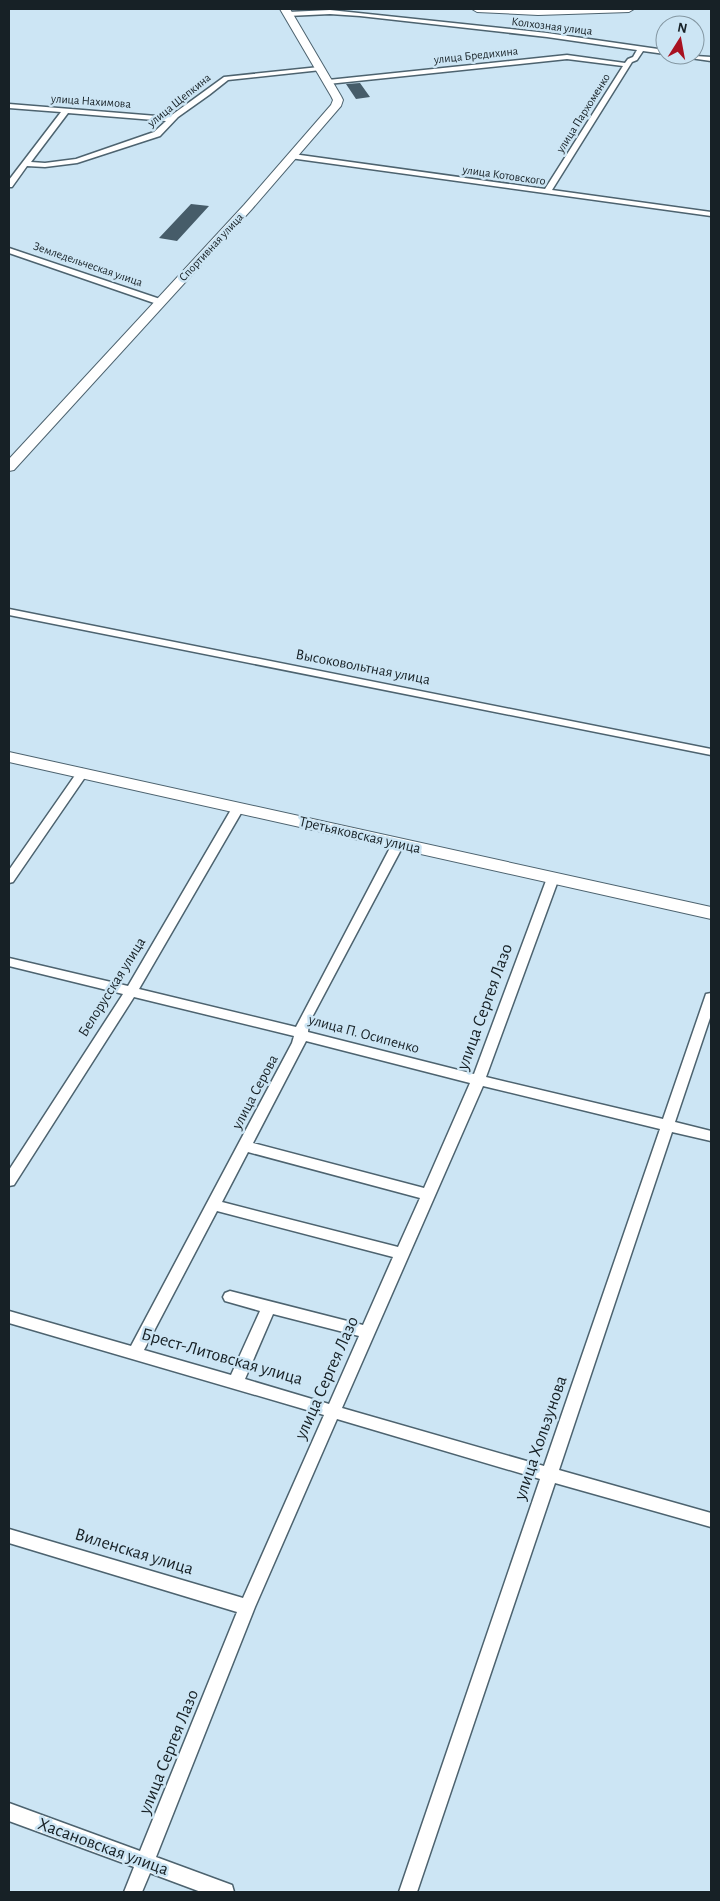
<svg xmlns="http://www.w3.org/2000/svg" width="720" height="1901" font-family="'Alegreya Sans',sans-serif">
<style>
.building{fill:#465c69}
.lines{fill:none;stroke-linecap:round;stroke-linejoin:round}
.street-casing{stroke:#4d636f;stroke-width:3}
.secondary-casing{stroke:#4d636f;stroke-width:2}
.street{fill:#fff;fill-rule:evenodd}
.secondary{fill:#fff;fill-rule:evenodd}
.labels{text-anchor:middle;dominant-baseline:central;stroke-width:5;stroke-linejoin:round;paint-order:stroke}
.far-street-label{font-size:12px;fill:#172126;stroke:#cce5f4}
.street-label{font-size:15px;fill:#172126;stroke:#cce5f4}
.near-street-label{font-size:18px;fill:#172126;stroke:#cce5f4}
</style>
<rect width="100%" height="100%" fill="#cce5f4"/>
<path class="building" d="M360,83l10,14 -14,2 -10,-15z
M191,204l18,2 -32,35 -18,-3z"/>
<g class="lines">
<g class="street-casing">
<path id="street" d="M330,10l217,23 118,17v4l-22,-3 -6,9 -5,2 -80,128 159,22v4l-421,-58 -1,-2 4,-2 252,35 78,-123 -56,-7 -239,25 -3,-2 3,-2 239,-25 58,8 3,-4 5,-2 4,-7 -90,-13 -187,-21 -30,-2 -42,2 -3,-2 3,-2z
M680,55l31,2v4l-28,-4z
M319,67l3,2 -1,1 -93,10 -19,15 -31,22 -18,19 -83,27 -32,4 -18,-1 -15,21h-3v-7l52,-68 -52,-4v-4l160,13 55,-40zM68,113l98,8 -12,11 -78,27 -31,4 -14,-1z
M9,248l154,52 1,2 -7,2 -148,-51z
M9,609l702,140v6l-702,-140z
M82,769l6,4 -75,109 -4,1v-13l69,-99z
M238,804l6,4 -105,181 157,38 96,-183 6,-4 6,4 -95,179 -1,9 166,42 73,-196 6,-4 6,4 -73,199 177,42 42,-122 1,-3 5,-1v22l-36,107 36,9v10l-39,-9 -113,338 152,43v14l-156,-44 -138,409h-18l141,-413 -203,-60 -82,188 -99,250 76,28 2,7h-33l-51,-19 -8,19h-18l10,-25 -125,-46v-18l131,48 97,-239 -228,-69v-14l234,69 81,-183 -315,-92v-12l122,35 161,-303 2,-7 -160,-39 -120,188 -5,1v-16l114,-176 -114,-28v-8l119,28 104,-178zM306,1041l164,42 -46,105 -171,-45zM483,1086l177,43 -116,337 -202,-58zM248,1152l172,46 -22,49 -176,-45zM217,1211l176,46 -30,68 -133,-34 -5,2 -2,4 2,4 35,10 -29,64 -87,-25zM273,1314l86,22 -30,68 -84,-25z"/>
</g>
<g class="secondary-casing">
<path id="secondary" d="M280,9h10l51,87 2,4 -2,6 -89,103 -238,261 -5,1v-12l235,-254 87,-100 2,-5 -2,-4z
M472,9h162l-5,3 -91,3 -61,-3z
M9,752l702,155v12l-702,-157z"/>
</g>
<use href="#street" class="street"/>
<use href="#secondary" class="secondary"/>
</g>
<g class="labels">
<g class="far-street-label">
<text transform="translate(552 26) rotate(7)">Колхозная улица</text>
<text transform="translate(476 55) rotate(-6)">улица Бредихина</text>
<text transform="translate(179 100) rotate(-39)">улица Щепкина</text>
<text transform="translate(91 101) rotate(4)">улица Нахимова</text>
<text transform="translate(583 113) rotate(-58)">улица Пархоменко</text>
<text transform="translate(504 175) rotate(8)">улица Котовского</text>
<text transform="translate(211 247) rotate(-47)">Спортивная улица</text>
<text transform="translate(88 264) rotate(19)">Земледельческая улица</text>
</g>
<g class="street-label">
<text transform="translate(363 667) rotate(11)">Высоковольтная улица</text>
<text transform="translate(360 835) rotate(13)">Третьяковская улица</text>
<text transform="translate(112 987) rotate(-58)">Белорусская улица</text>
<text transform="translate(364 1034) rotate(15)">улица П. Осипенко</text>
<text transform="translate(255 1092) rotate(-62)">улица Серова</text>
</g>
<g class="near-street-label">
<text transform="translate(485 1007) rotate(-70)">улица Сергея Лазо</text>
<text transform="translate(222 1357) rotate(16)">Брест-Литовская улица</text>
<text transform="translate(327 1378) rotate(-66)">улица Сергея Лазо</text>
<text transform="translate(541 1438) rotate(-71)">улица Хользунова</text>
<text transform="translate(134 1552) rotate(17)">Виленская улица</text>
<text transform="translate(169 1752) rotate(-68)">улица Сергея Лазо</text>
<text transform="translate(103 1847) rotate(20)">Хасановская улица</text>
</g>
</g>
<rect width="720" height="1901" fill="none" stroke="#172126" stroke-width="20"/>
<g transform="translate(680 40) rotate(11)"><circle r="24" fill="#cce5f4" stroke="#8497a2"/>
<path d="M0-4L9 19L0 12L-9 19Z" fill="#a81120"/>
<text y="-8" font-size="14" font-weight="bold" text-anchor="middle" fill="#172126">N</text>
</g>
</svg>
